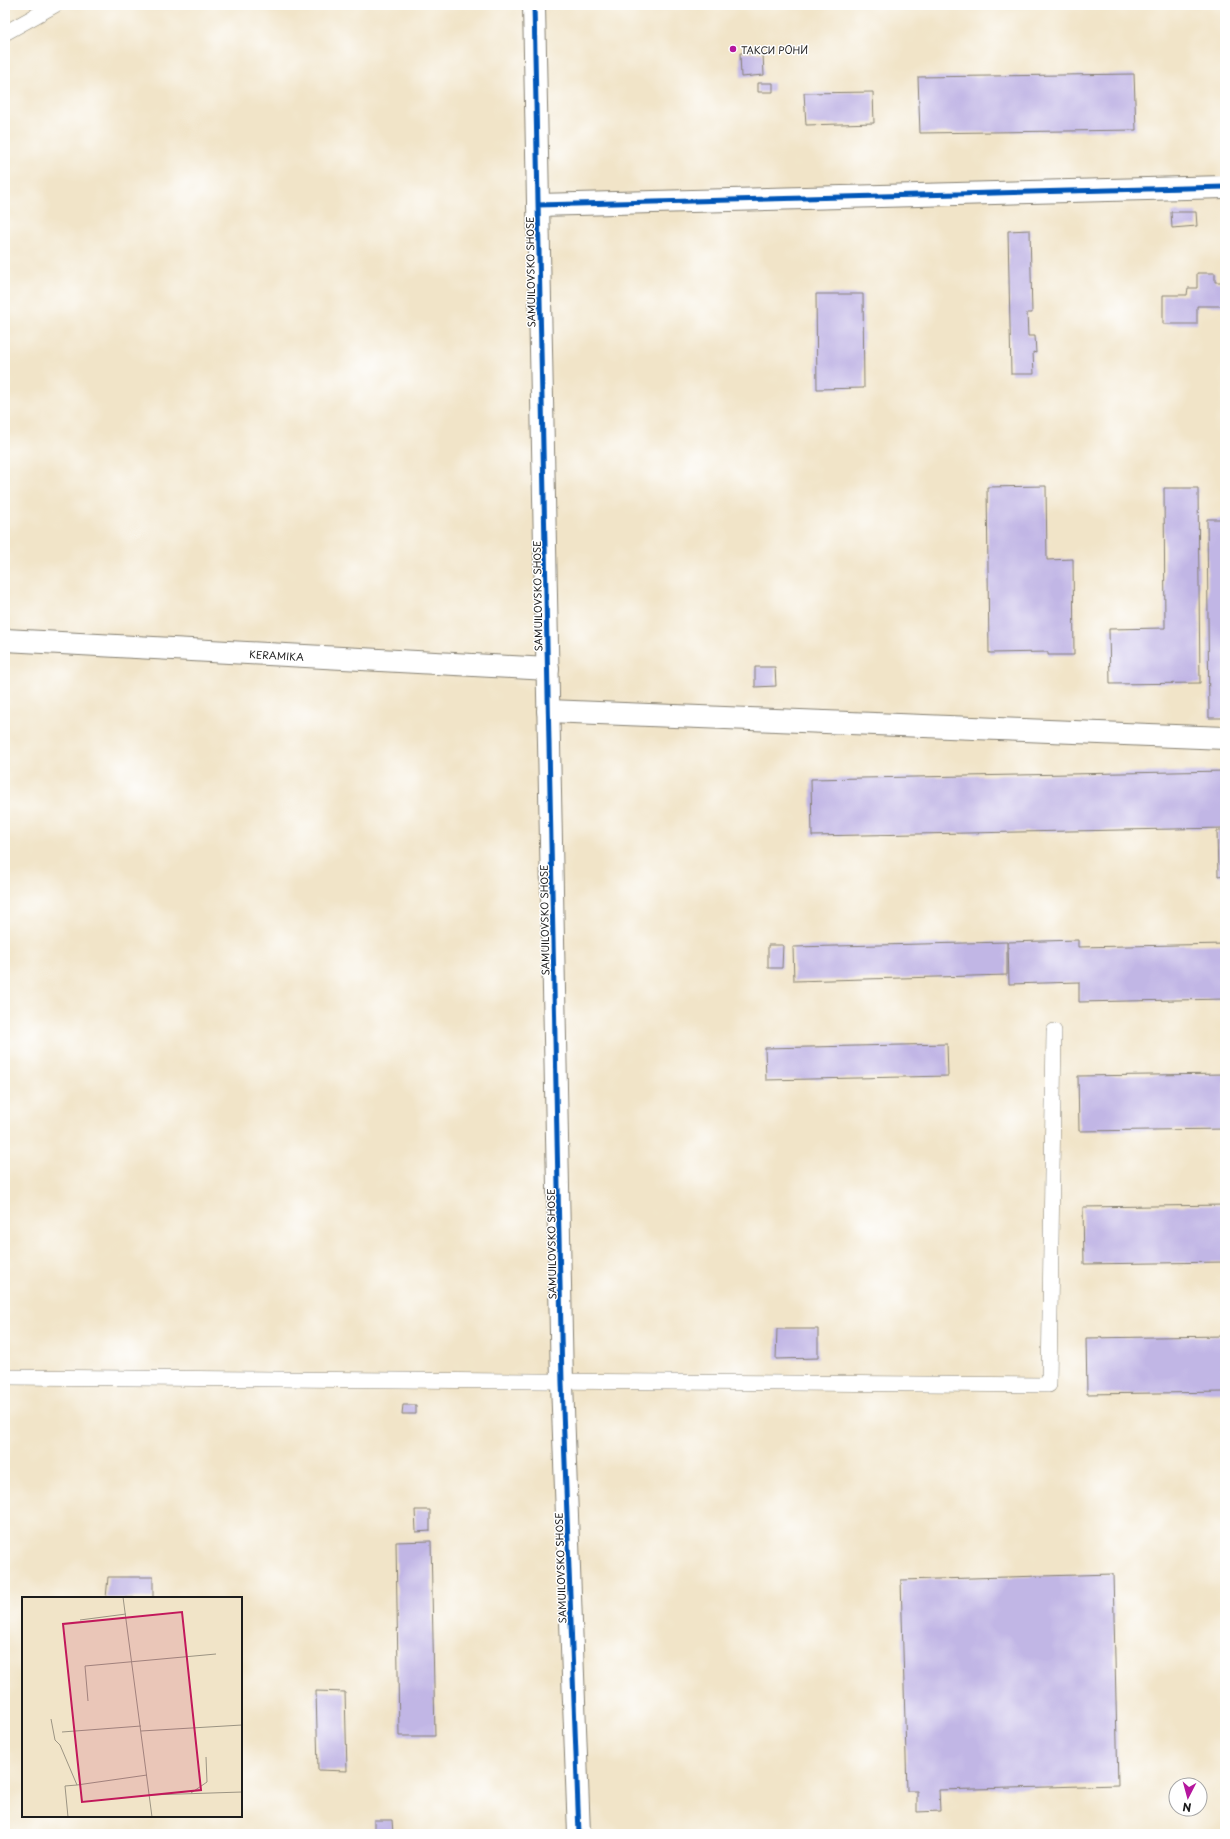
<svg xmlns="http://www.w3.org/2000/svg" width="1230" height="1839" font-family="'Playpen Sans',sans-serif">
<style>
.building{fill:#c1b6e5}
.lines{fill:none;stroke-linecap:round;stroke-linejoin:round}
.service-casing{stroke:#868072;stroke-width:16}
.minor-casing{stroke:#868072;stroke-width:24}
.tertiary-casing{stroke:#868072;stroke-width:24}
.service{stroke:#fff;stroke-width:15}
.minor{stroke:#fff;stroke-width:22}
.tertiary{stroke:#fff;stroke-width:22}
.cycleway-casing{stroke:#fff;stroke-width:8}
.cycleway{stroke:#0057b8;stroke-width:5}
.poi-dot{fill:#b5179e;stroke:#fff;stroke-width:1.5}
.labels{text-anchor:middle;dominant-baseline:central;stroke-width:3;stroke-linejoin:round;paint-order:stroke}
.poi-label{font-size:10px;fill:#1c1c1c;stroke:#fff;text-anchor:start}
.street-label{font-size:10px;fill:#1c1c1c;stroke:#fff}
.inset-road{fill:none;stroke:#9c9483;stroke-width:1}
.view{fill:#c2185b;fill-opacity:0.15;stroke:#c2185b;stroke-width:2}
.inset-edge{fill:none;stroke:#1c1c1c;stroke-width:2}
</style>
<rect width="100%" height="100%" fill="#fff"/>
<filter id="ink" filterUnits="userSpaceOnUse"><feTurbulence type="fractalNoise" baseFrequency=".025" numOctaves="2"/><feDisplacementMap in="SourceGraphic" scale="8" xChannelSelector="R" yChannelSelector="G"/><feConvolveMatrix kernelMatrix="1 2 1 2 8 2 1 2 1" color-interpolation-filters="sRGB"/></filter>
<filter id="wash" filterUnits="userSpaceOnUse"><feTurbulence type="fractalNoise" baseFrequency=".012" numOctaves="4" result="noise"/><feDisplacementMap in="SourceGraphic" scale="16" xChannelSelector="R" yChannelSelector="G"/><feGaussianBlur stdDeviation="0.9" result="paint"/><feColorMatrix in="noise" values="0 0 0 0 0 0 0 0 0 0 0 0 0 0 0 0 0 1.4 0 .05"/><feComposite in="paint" operator="in"/></filter>
<g filter="url(#wash)">
<rect width="100%" height="100%" fill="#f1e4c8"/>
<g id="blocks">
<path class="building" d="M740,53h23l1,22 -23,2z
M1134,74l2,56 -216,3 -2,-56z
M758,83h15v9h-15z
M873,92l1,31 -68,2 -2,-32z
M1171,212h25l1,14 -25,2z
M1030,230l2,83h-5l1,23h7l1,17 -3,-1 1,22h-23l-3,-143z
M1197,273h18v9h10v24h-28v18h-34v-29h24l1,-7h9z
M816,294h47l1,94 -47,1z
M1046,486l1,74 26,-1 1,96h-26v-3l-59,1 -2,-166z
M1164,488h34l2,195 -90,1 -1,-55 56,-1z
M1207,519h18v199h-16z
M755,667h20l1,19 -21,1z
M1225,771v57l-413,8 -1,-57z
M1217,831h8v44l-7,1z
M1078,940v7l147,-3v55l-146,3v-20l-70,2 -1,-42z
M1007,942v33l-213,6 -1,-34z
M768,945h15l-1,23h-14z
M947,1044l1,32 -182,4 -1,-32z
M1225,1074v55l-146,2 -1,-55z
M1225,1205v57l-141,2 -1,-57z
M777,1329h41v29l-42,1z
M1225,1336v56l-138,2 -1,-56z
M403,1405h13v9h-14z
M415,1510h15v21l-14,1z
M431,1541l4,195h-36l-3,-194z
M1113,1574l5,211 -179,5 1,21 -23,1v-21h-10l-6,-211z
M108,1577h45v21h-47z
M316,1691l29,1 2,79 -29,-1z
M374,1820h18l1,14h-19z"/>
</g>
</g>
<g filter="url(#ink)">
<use href="#blocks" fill-opacity="0" stroke="#868072" stroke-width="1"/>
<g class="lines">
<g class="service-casing">
<path id="service" d="M5,33l50,-28
M5,1377l1044,8 5,-354"/>
</g>
<g class="minor-casing">
<path id="minor" d="M538,205l687,-18
M548,711l677,27"/>
</g>
<g class="tertiary-casing">
<g id="tertiary">
<path d="M534,5l28,1378 17,451"/>
<path id="s1" d="M5,640l543,29"/>
</g>
</g>
<use href="#service" class="service"/>
<use href="#minor" class="minor"/>
<use href="#tertiary" class="tertiary"/>
<g class="cycleway-casing">
<path id="cycleway" d="M534,5l28,1378 17,451
M538,205l687,-18"/>
</g>
<use href="#cycleway" class="cycleway"/>
</g>
</g>
<circle class="poi-dot" cx="733" cy="49" r="4"/>
<g class="labels">
<g class="poi-label">
<text x="741" y="49">ТАКСИ РОНИ</text>
</g>
<g class="street-label">
<text transform="translate(530 272) rotate(-91)">SAMUILOVSKO SHOSE</text>
<text transform="translate(537 596) rotate(-91)">SAMUILOVSKO SHOSE</text>
<text stroke="none"><textPath href="#s1" startOffset="272">KERAMIKA</textPath></text>
<text transform="translate(544 920) rotate(-91)">SAMUILOVSKO SHOSE</text>
<text transform="translate(551 1244) rotate(-91)">SAMUILOVSKO SHOSE</text>
<text transform="translate(560 1568) rotate(-92)">SAMUILOVSKO SHOSE</text>
</g>
</g>
<g transform="translate(22 1597)">
<rect width="220" height="220" fill="#f1e4c8"/>
<path class="inset-road" d="M101,0l29,220M58,23l46,-6M66,104l-3,-35 131,-12M29,122l4,21 5,5 17,40 -12,1 3,31M119,134l101,-6M40,135l79,-6M55,188l70,-10M169,196l16,-11 -1,-25M127,198l93,-3"/>
<path class="view" d="M160,15l19,178 -119,12 -19,-178z"/>
<rect width="220" height="220" class="inset-edge"/>
</g>
<rect width="1230" height="1839" fill="none" stroke="#fff" stroke-width="20"/>
<g transform="translate(1188 1797) rotate(186)"><circle r="19" fill="#ffffff" stroke="#a4a4a4"/>
<path d="M0-3L7 15L0 10L-7 15Z" fill="#b5179e"/>
<text y="-6" font-size="11" font-weight="bold" text-anchor="middle" fill="#1c1c1c">N</text>
</g>
</svg>
